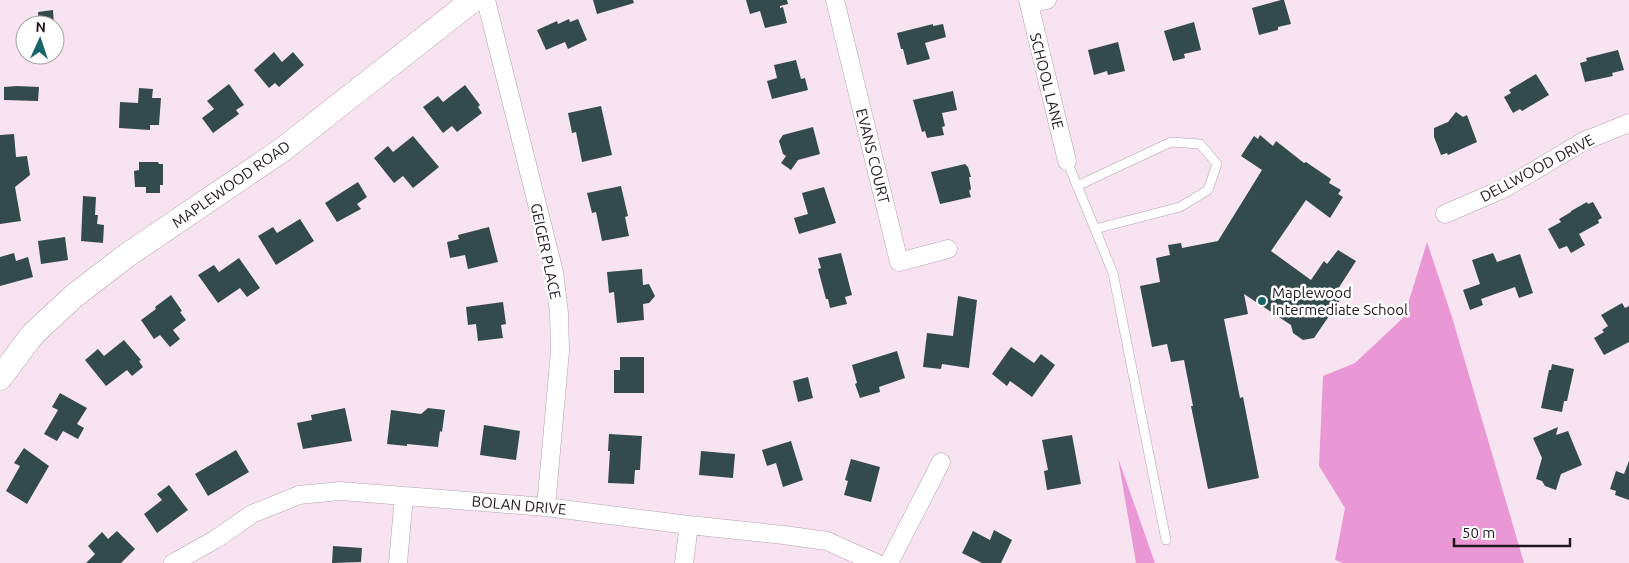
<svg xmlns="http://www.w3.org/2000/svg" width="1629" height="563" font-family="Ubuntu,sans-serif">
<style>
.forest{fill:#ea98d5}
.building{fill:#334b4d}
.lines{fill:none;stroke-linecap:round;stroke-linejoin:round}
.lane-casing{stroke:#b5a2af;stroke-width:10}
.street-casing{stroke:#b5a2af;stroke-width:19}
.secondary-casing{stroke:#b5a2af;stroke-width:25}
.lane{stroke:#fff;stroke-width:9}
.street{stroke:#fff;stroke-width:18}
.secondary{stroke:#fff;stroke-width:24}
.poi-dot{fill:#17656a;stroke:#fff;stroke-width:2}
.labels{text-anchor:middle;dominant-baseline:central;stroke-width:5;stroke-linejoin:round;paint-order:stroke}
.street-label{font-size:15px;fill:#20181e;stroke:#fff}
.poi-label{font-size:15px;fill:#20181e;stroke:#fff;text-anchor:start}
</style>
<rect width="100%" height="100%" fill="#f8e3f1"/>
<path class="forest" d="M1427,242l25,75 72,246h-181l-8,-3 10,-52 -26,-42 4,-90 32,-13 49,-46z
M1118,458l37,105h-19z"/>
<path class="building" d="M593,0h40l1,3 -37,11z
M746,0h41l1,4 -8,2v2l3,-1 4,16 -22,5 -5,-17 -10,3z
M1281,0h3l7,24 -13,3v3l-19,5 -7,-27z
M53,10l1,15h-15l-1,-13z
M569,19l1,3 8,-3 9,21 -19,9 -3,-7 -19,8 -9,-20 20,-9 1,3z
M1194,22l7,28 -17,4 1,4 -12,3 -9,-30z
M933,24v2l10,-2 3,13 -21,6 5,16 -23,6 -4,-16h-2l-4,-16z
M1118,42l7,29 -17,4 -1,-4 -13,4 -6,-25z
M1618,50l6,20 -12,3 1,3 -28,6 -5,-19 7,-2 -1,-3z
M274,52l8,10 11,-10 11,13 -25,22 -4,-4 -6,5 -15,-18z
M796,60l5,19 4,-1 3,12 -36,9 -5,-18 10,-3 -3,-13z
M1536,74l13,21 -27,16 -2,-2 -7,4 -9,-16 7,-4 -2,-3z
M229,84l15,21 -8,5 3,4 -26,19 -11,-15 12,-9 -7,-8z
M465,85l15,20 -2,2 4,6 -25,19 -5,-6 -9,7 -20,-26 15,-11 5,6z
M17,86l22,1 -1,14 -34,-1v-13z
M139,88l14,1 -1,9h9l-2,27h-9v5l-31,-2 1,-26 18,1z
M953,91l4,19 -15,3 3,13 -3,1 2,8 -17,3 -2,-7 -3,1 -9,-32z
M601,106l11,49 -30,7 -6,-30 -4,1 -4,-20z
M1456,112l7,5 4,-2 10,27 -29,13 -1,-2 -6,2 -7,-18v-9l14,-6z
M813,127l7,27 -22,6 -7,10 -10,-7 5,-7 -3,-2 -4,-13 4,-6z
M14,134l2,23 11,-1 3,19 -15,12 6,34 -21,3v-89z
M1260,135l13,11 3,-5 28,22 2,-1 25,17 -2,4 12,7 -3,4 5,3 -13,21 -24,-18 -35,51 40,29 13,-19 3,3 11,-14 18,11 -18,28 2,11 -26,38 -11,2 -10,-7 -2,-8 -47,-31 4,20 -24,5 16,79 3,-1 16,81 -51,11 -17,-83h2l-9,-46 -13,2 -4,-18 -15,3 -12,-61 20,-4 -4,-24 14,-3 -2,-10 13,-2 1,5 36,-7 44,-71 -21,-14 13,-20 4,3z
M413,136l26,31 -26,21 -10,-12 -9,7 -20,-25 14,-12 5,6z
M139,162h19l1,2h4v21h-3v8h-14v-6h-11l-1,-16 5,-1z
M965,164l3,3 3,10h-2l2,12 -2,2 2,6 -31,7 -9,-32z
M358,182l9,15 -10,7 4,5 -24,13 -12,-19z
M621,186l7,30 -3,1 4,19 -27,5 -6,-29 -4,1 -5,-20z
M824,187l12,36 -37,11 -5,-16 14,-4 -6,-21z
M83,196l13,1 -1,18h3l-1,9 7,1 -1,18 -22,-2z
M1587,202l1,2 5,-2 9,16 -4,2 1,3 -20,11 6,11 -14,8 -4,-7 -8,3 -11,-20 13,-7 -2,-3 12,-7v-1z
M300,219l14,22 -38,24 -18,-29 15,-9 4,6z
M489,227l9,35 -30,7 -3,-14 -15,3 -3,-16 12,-3 -1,-4z
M65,237l3,23 -27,4 -3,-23z
M14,253l2,8 12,-4 5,20 -33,9v-29z
M841,253l11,42 -7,2 2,7 -17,4 -2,-9h-2l-8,-30 3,-1 -3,-10z
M1493,253l4,9 23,-8 13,39 -14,5 -4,-11 -34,12 2,6 -13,5 -7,-20 17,-6 -8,-24z
M239,258l21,30 -13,9 -7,-9 -22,15 -20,-28 16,-10 5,7z
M642,269l1,16 6,-1 6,12 -6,7 -6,1 1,16 -27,3 -3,-31 -5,1 -2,-21z
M171,295l11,16 -2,1 6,8 -13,10 7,9 -10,8 -10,-12 -6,4 -13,-19 15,-11 -1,-2z
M958,296l19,4 -8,68 -27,-4 -1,5 -18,-2 4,-34 26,3z
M503,302l3,22 -5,1 2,13 -25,3 -2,-17 -8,1 -2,-18z
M1622,303l3,5 4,-2v36l-25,13 -10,-17 10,-6 -2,-2 6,-4 -7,-11z
M124,340l17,20 -2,1 4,6 -11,9 -5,-6 -21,16 -21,-26 13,-11 6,7z
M1011,347l23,16 7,-9 14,11 -23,32 -22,-16 -3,5 -15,-12z
M897,351l8,27 -26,9 1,5 -20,6 -5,-14 2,-1 -5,-18z
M620,357h24v36h-30v-23h6z
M1552,364l22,5 -7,32h-3l-2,11 -21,-4 8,-38h2z
M808,377l5,21 -15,4 -5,-21z
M60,393l27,15 -10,16 7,4 -6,11 -15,-8 -6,10 -13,-7 14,-24 -6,-3z
M345,408l7,33 -49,8 -6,-26 15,-3 -1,-5z
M428,408l17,2 -3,22 -2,-1 -2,16 -31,-3v2l-20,-2 4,-34 30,4z
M484,425l36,6 -4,29 -36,-5z
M1558,427l-2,8 12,-4 14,34 -21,9 -5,16 -11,-4 -3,-5 -6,-2 6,-21 -9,-20z
M609,434l33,2 -2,34h-5l-1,14 -26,-1 2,-32h-2z
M1072,435l9,49 -34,6 -3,-19 4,-1 -6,-30z
M791,441l12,39 -20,7 -7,-24 -9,3 -5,-16z
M24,448l25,18 -22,38 -21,-13 14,-25 -6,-3z
M236,450l13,22 -41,24 -13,-22z
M701,451l34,3 -2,24 -34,-3z
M851,459l29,8 -9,35 -27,-7 4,-14 -3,-1z
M1629,461v39l-14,-5 1,-4 -6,-2 6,-18 8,3z
M169,485l19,25 -31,23 -13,-19 18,-14 -5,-6z
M994,530l18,10 -11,23h-19l-20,-10 11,-22 17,9z
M117,531l18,18 -14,14h-35l9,-9 -7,-8 14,-14 6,7z
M333,546l29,2 -1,14 -29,1z"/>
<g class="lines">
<g class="lane-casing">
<path id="lane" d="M1067,161l46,112 53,267
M1077,186l94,-44 29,2 17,20 -9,26 -28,17 -85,22"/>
</g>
<g class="street-casing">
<path id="street" d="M486,0l68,272 5,41 1,38 -14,156
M835,0l64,262 49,-13
M1028,0l39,161
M1029,4l18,-4
M1445,214l60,-26 79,-47 45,-18
M173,563l43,-24 36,-25 47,-19 41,-4 206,16 143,18 95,10 43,6 49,22
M398,563l6,-67
M684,563l5,-38
M889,563l52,-101"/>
</g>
<g class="secondary-casing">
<path id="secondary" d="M0,378l33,-44 41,-38 52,-40 156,-106 191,-150"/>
</g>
<use href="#lane" class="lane"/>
<use href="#street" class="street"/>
<use href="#secondary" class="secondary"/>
</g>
<circle class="poi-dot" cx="1262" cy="301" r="5"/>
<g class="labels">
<g class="street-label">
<text transform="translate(1047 81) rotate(76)">SCHOOL LANE</text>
<text transform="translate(873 156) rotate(76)">EVANS COURT</text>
<text transform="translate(1537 168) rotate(-28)">DELLWOOD DRIVE</text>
<text transform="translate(231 184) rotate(-35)">MAPLEWOOD ROAD</text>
<text transform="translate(546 251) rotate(78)">GEIGER PLACE</text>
<text transform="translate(519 505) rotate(5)">BOLAN DRIVE</text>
</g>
<g class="poi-label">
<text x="1272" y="292">Maplewood<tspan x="1272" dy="17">Intermediate School</tspan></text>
</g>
</g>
<g transform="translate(40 40) rotate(3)"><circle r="24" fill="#ffffff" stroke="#a6a3a5"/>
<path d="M0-4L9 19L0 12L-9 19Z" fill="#17656a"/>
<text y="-8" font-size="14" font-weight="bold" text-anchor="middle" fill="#20181e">N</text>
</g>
<path d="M1454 538v8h116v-8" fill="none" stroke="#20181e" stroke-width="2.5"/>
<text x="1462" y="538" font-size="15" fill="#20181e" stroke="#ffffff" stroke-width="4" paint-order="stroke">50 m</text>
</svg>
